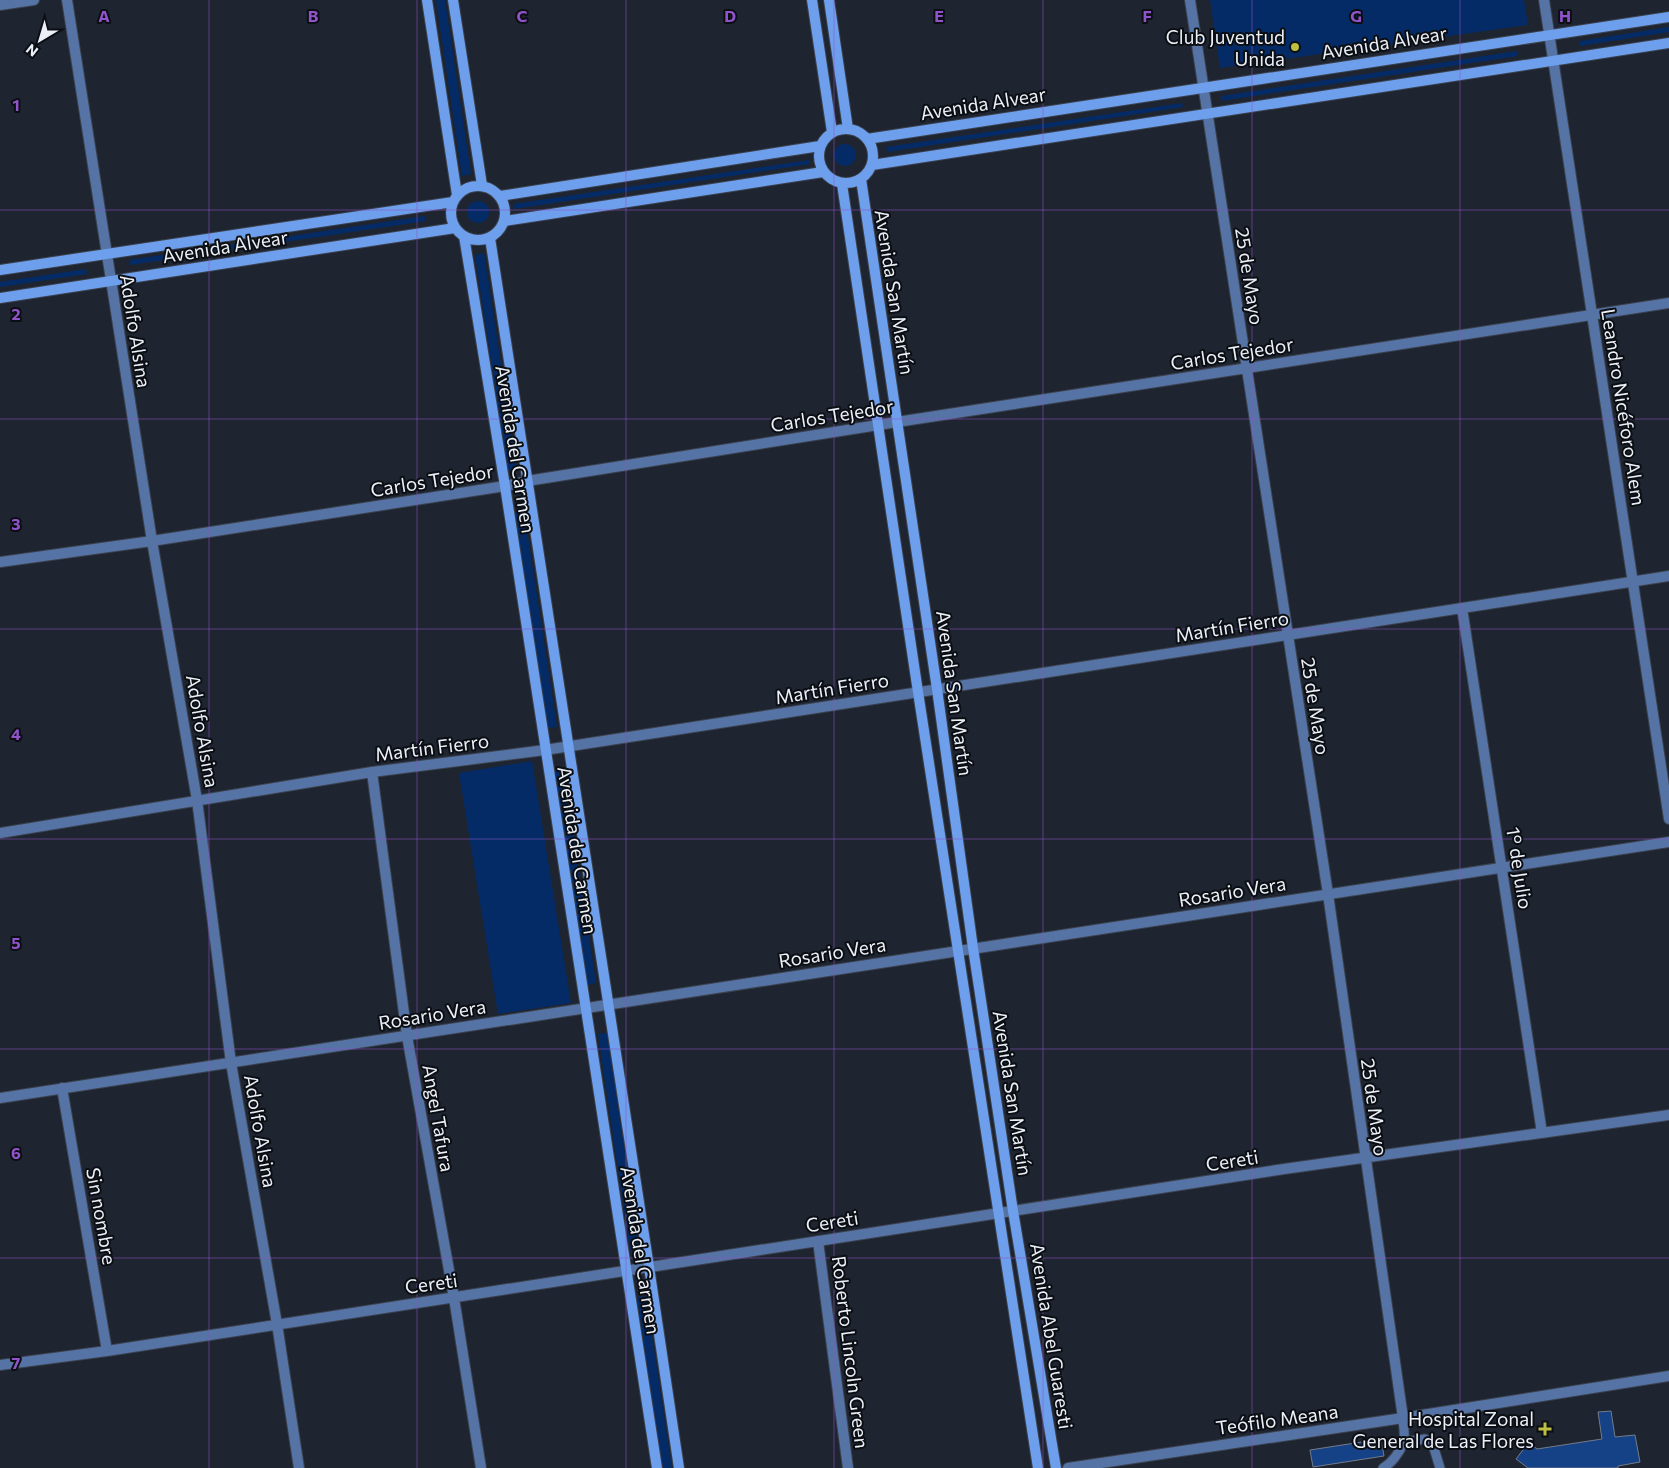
<svg xmlns="http://www.w3.org/2000/svg" width="1669" height="1468" font-family="Commissioner,sans-serif">
<style>
.green{fill:#042b66}
.building{fill:#154187;stroke:#727b89}
.lines{fill:none;stroke-linecap:round;stroke-linejoin:round}
.service-casing{stroke:#3b414d;stroke-width:11}
.minor-casing{stroke:#3b414d;stroke-width:12}
.secondary-casing{stroke:#3b414d;stroke-width:12}
.service{stroke:#5573a4;stroke-width:9}
.minor{stroke:#5573a4;stroke-width:10}
.secondary{stroke:#6e9fed;stroke-width:10}
.grid{fill:none;stroke:#9153ca;stroke-width:1;stroke-opacity:0.55}
.poi-dot{fill:#bebf42;stroke:#0b0e13;stroke-width:2}
.labels{text-anchor:middle;dominant-baseline:central;stroke-width:4;stroke-linejoin:round;paint-order:stroke}
.poi-label{font-size:19px;fill:#ebf0f8;stroke:#0b0e13;text-anchor:end}
.street-label{font-size:19px;fill:#ebf0f8;stroke:#0b0e13}
.grid-label{font-size:16px;text-anchor:middle;font-weight:bold;fill:#9153ca;stroke:#0b0e13;stroke-width:4;stroke-linejoin:round;paint-order:stroke}
</style>
<rect width="100%" height="100%" fill="#1e2531"/>
<path class="green" d="M436,0h9l26,174 -9,2z
M1210,0h314l4,25 -308,43z
M1669,27v5l-89,14v-5z
M1517,51l1,5 -297,45v-5z
M1182,103l1,4 -296,45 -1,-5z
M834 155a11 11 0 1 1 22 0a11 11 0 1 1-22 0Z
M809,160l1,4 -296,45 -1,-5z
M467 212a11 11 0 1 1 22 0a11 11 0 1 1-22 0Z
M425,216l1,5 -296,44 -1,-5z
M484,253l33,216 -9,1 -33,-215z
M86,269l1,5 -87,13v-5z
M524,511l33,216 -10,1 -32,-216z
M532,761l39,242 -73,11 -39,-241z
M563,767l33,216 -9,2 -33,-216z
M607,1033l32,215 -9,2 -32,-216z
M646,1296l26,172h-10l-25,-171z"/>
<path class="building" d="M1611,1411l4,26 20,-2 5,27 -22,4v2h-90l-12,-9 13,-17 8,7 65,-10 -4,-27z
M1381,1439l3,17 -71,11 -3,-17z"/>
<g class="lines">
<g class="service-casing">
<path id="service" d="M1404,1442l21,-3 8,6 7,23
M1383,1468c9,-5 17,-16 20,-25 3,-7 0,-18 0,-25"/>
</g>
<g class="minor-casing">
<path id="minor" d="M67,0l85,541 45,259 34,263 46,261 22,144
M1190,0l138,894 75,524
M1544,0l125,819
M0,5l34,-5
M0,562l152,-21 353,-55 22,-5 370,-59 772,-119
M1462,608l80,525
M372,772l35,264 47,262 27,170
M0,833l372,-61 173,-22 1124,-174
M62,1088l45,263
M0,1098l1669,-256
M818,1241l30,227
M0,1365l107,-14 1177,-182 385,-54
M1068,1468l335,-50 266,-42"/>
</g>
<g class="secondary-casing">
<path id="secondary" d="M427,0l30,195
M453,0l29,185
M812,0l20,132
M829,0l19,129
M819 156a27 27 0 1 1 54 0a27 27 0 1 1-54 0Z
M867,139l802,-122
M872,165l797,-122
M861,179l76,510 36,259 40,263 43,257
M842,184l76,508 120,776
M451 213a27 27 0 1 1 54 0a27 27 0 1 1-54 0Z
M500,196l320,-50
M505,221l318,-49
M464,236l41,250 152,982
M490,238l159,1029 30,201
M0,270l453,-68
M0,298l455,-70"/>
</g>
<use href="#service" class="service"/>
<use href="#minor" class="minor"/>
<use href="#secondary" class="secondary"/>
</g>
<path class="grid" d="M209,0v1468M417,0v1468M626,0v1468M834,0v1468M1043,0v1468M1252,0v1468M1460,0v1468M0,210h1669M0,419h1669M0,629h1669M0,839h1669M0,1049h1669M0,1258h1669"/>
<g class="poi-dot">
<circle cx="1295" cy="47" r="5"/>
<path d="M1542.5 1421.5h5v5h5v5h-5v5h-5v-5h-5v-5h5z"/>
</g>
<g class="labels">
<g class="poi-label">
<text x="1285" y="36">Club Juventud<tspan x="1285" dy="22">Unida</tspan></text>
<text x="1534" y="1418">Hospital Zonal<tspan x="1534" dy="22">General de Las Flores</tspan></text>
</g>
<g class="street-label">
<text transform="translate(1384 42) rotate(-9)">Avenida Alvear</text>
<text transform="translate(983 103) rotate(-9)">Avenida Alvear</text>
<text transform="translate(225 246) rotate(-9)">Avenida Alvear</text>
<text transform="translate(1250 276) rotate(81)">25 de Mayo</text>
<text transform="translate(895 292) rotate(81)">Avenida San Martín</text>
<text transform="translate(136 331) rotate(81)">Adolfo Alsina</text>
<text transform="translate(1232 353) rotate(-9)">Carlos Tejedor</text>
<text transform="translate(1624 407) rotate(81)">Leandro Nicéforo Alem</text>
<text transform="translate(832 415) rotate(-9)">Carlos Tejedor</text>
<text transform="translate(516 449) rotate(81)">Avenida del Carmen</text>
<text transform="translate(432 480) rotate(-9)">Carlos Tejedor</text>
<text transform="translate(1232 626) rotate(-9)">Martín Fierro</text>
<text transform="translate(832 688) rotate(-9)">Martín Fierro</text>
<text transform="translate(955 693) rotate(82)">Avenida San Martín</text>
<text transform="translate(1316 706) rotate(81)">25 de Mayo</text>
<text transform="translate(203 731) rotate(80)">Adolfo Alsina</text>
<text transform="translate(432 747) rotate(-7)">Martín Fierro</text>
<text transform="translate(578 850) rotate(81)">Avenida del Carmen</text>
<text transform="translate(1520 868) rotate(81)">1° de Julio</text>
<text transform="translate(1232 891) rotate(-9)">Rosario Vera</text>
<text transform="translate(832 952) rotate(-9)">Rosario Vera</text>
<text transform="translate(432 1014) rotate(-9)">Rosario Vera</text>
<text transform="translate(1013 1093) rotate(81)">Avenida San Martín</text>
<text transform="translate(1375 1107) rotate(82)">25 de Mayo</text>
<text transform="translate(439 1118) rotate(80)">Angel Tafura</text>
<text transform="translate(261 1131) rotate(80)">Adolfo Alsina</text>
<text transform="translate(1232 1160) rotate(-9)">Cereti</text>
<text transform="translate(102 1216) rotate(80)">Sin nombre</text>
<text transform="translate(832 1221) rotate(-9)">Cereti</text>
<text transform="translate(641 1250) rotate(81)">Avenida del Carmen</text>
<text transform="translate(431 1283) rotate(-8)">Cereti</text>
<text transform="translate(1052 1336) rotate(81)">Avenida Abel Guaresti</text>
<text transform="translate(851 1352) rotate(83)">Roberto Lincoln Green</text>
<text transform="translate(1277 1419) rotate(-8)">Teófilo Meana</text>
</g>
</g>
<g class="grid-label">
<text x="104" y="22">A</text>
<text x="313" y="22">B</text>
<text x="522" y="22">C</text>
<text x="730" y="22">D</text>
<text x="939" y="22">E</text>
<text x="1147" y="22">F</text>
<text x="1356" y="22">G</text>
<text x="1565" y="22">H</text>
<text x="16" y="111">1</text>
<text x="16" y="320">2</text>
<text x="16" y="530">3</text>
<text x="16" y="740">4</text>
<text x="16" y="949">5</text>
<text x="16" y="1159">6</text>
<text x="16" y="1369">7</text>
</g>
<g transform="translate(40 40) rotate(218)" stroke="#0b0e13" stroke-width="4" paint-order="stroke">
<path d="M0-4L9 19L0 12L-9 19Z" fill="#ebf0f8"/>
<text y="-8" font-size="14" font-weight="bold" text-anchor="middle" fill="#ebf0f8">N</text>
</g>
</svg>
